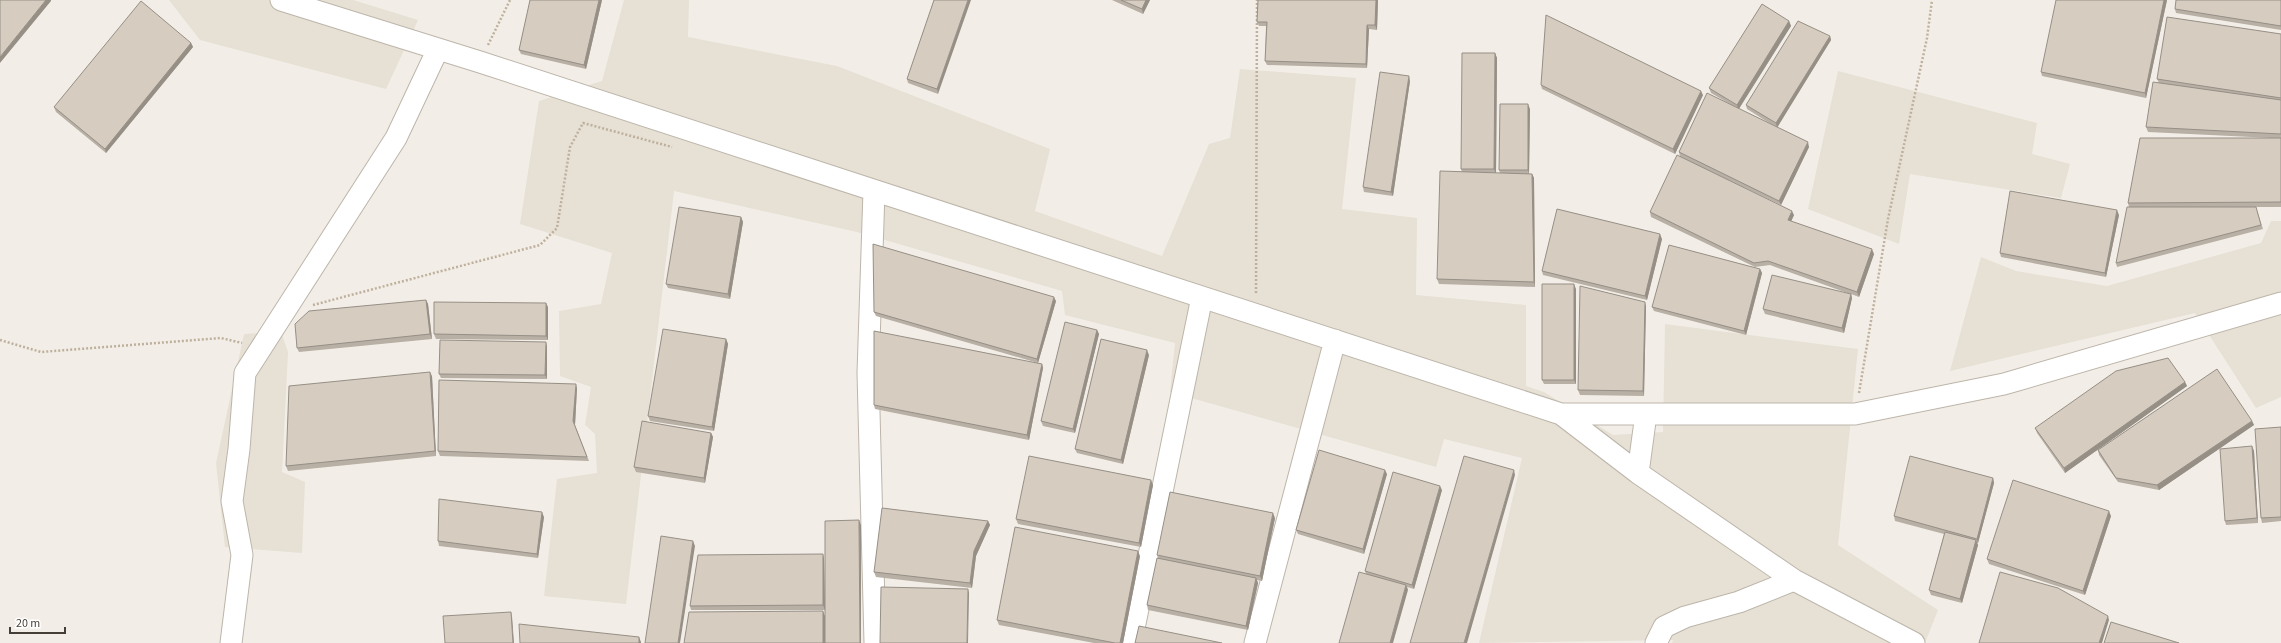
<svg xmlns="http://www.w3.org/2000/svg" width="2281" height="643" font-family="'Source Sans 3',sans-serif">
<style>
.residential{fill:#e6e0d5}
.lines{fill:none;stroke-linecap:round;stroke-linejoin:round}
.minor-casing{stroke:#bdb5aa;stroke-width:23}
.path{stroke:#beb09c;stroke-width:2.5;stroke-dasharray:2 2;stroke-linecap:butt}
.minor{stroke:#fff;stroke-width:21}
.wall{fill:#b8afa5}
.shaded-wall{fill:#968f86}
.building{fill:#d6ccc0;stroke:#968f86}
</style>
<rect width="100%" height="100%" fill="#f2eee7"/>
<path class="residential" d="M169,0h184l65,20 -32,69 -186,-49z
M624,0h65l-1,37 149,29 213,83 -15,62 127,45 47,-112 21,-6 10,-69 116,9 -14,131 75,9 -1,77 110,10v81l18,6 69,43 50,-3 2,-108 193,25 -20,196 100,65 -13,33h-253l1,-3 -194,3 43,-185 -78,-19 -8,28 -266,-75 5,-49 -110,-28 -3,-24 -205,-59 -183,-41 -48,413 -82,-8 13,-117 40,-6 -2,-39 -10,-9 6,-38 -31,-11 -1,-65 42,-7 11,-51 -92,-29 19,-123 63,-20z
M1838,71l199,52 -5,31 38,10 -9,34 -151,-24 -11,70 -91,-35z
M2271,221h10v176l-25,11 -61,-95 -245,58 31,-114 35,14 91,15 154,-43z
M281,332l7,20 -6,120 23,10 -3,71 -77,-6 -9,-84 28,-129z"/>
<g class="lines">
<g class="minor-casing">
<path id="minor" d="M281,0l199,62 1081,352h294l149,-30 277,-81
M874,191l-6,182 7,270
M1561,414l77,59 156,107 120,63
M1638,473l8,-59
M231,643l11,-88 -10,-54 7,-52 6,-76 151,-235 42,-89
M1131,643l71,-346
M1255,643l80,-303
M1656,643l8,-16 21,-10 54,-15 55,-22"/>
</g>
<path class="path" d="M488,45l22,-45
M1256,293l1,-293
M313,305l227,-60 17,-17 13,-81 13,-24 89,24
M0,340l41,12 180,-14 21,5
M1859,393l29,-174 39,-181 5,-38"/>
<use href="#minor" class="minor"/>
</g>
<path class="wall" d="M530,0h72l-16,69 -65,-15 -2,-4z
M934,0l4,94 -30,-11 -1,-4z
M1112,0h38l-7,14z
M1378,0l-1,30 -8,-1 -2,39 -100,-3 -2,-4 1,-35h-7l-2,-4z
M2167,0l-21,98 -104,-22 -1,-4z
M2281,0v30l-105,-17 -1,-4z
M1789,21l2,5 -52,83 35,17 -27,-17 -1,-4 84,-69 1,4 -54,87 32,20 -28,58 -101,-48 -1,-5 51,-48 -19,-11 -2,-5z
M2281,34v173h-152l-1,-4 144,-65 -124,-6 -2,-5 13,-44 -2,-4z
M191,43l2,4 -87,106 -50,-41 -2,-5z
M1495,53l2,5 -1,115h4l-1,-3 31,-61 -1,65h3l2,4 1,109 -96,-3 -2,-5 25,-107 -1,-3z
M1410,81l-17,115 -29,-4 -1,-5z
M1541,85l162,10 -28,59 -133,-65z
M2256,207l7,22 -146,38 -1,-4z
M1650,212l144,3 -3,6 83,33 -15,43 -8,-3 1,4 -8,35 -79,-19 -2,-5 87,-15 -80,-29 -15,2 -104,-50z
M2119,215l-13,62 -105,-20 -1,-4z
M741,217l2,5 -13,77 -62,-11 -2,-4z
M1662,239l-15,61 -104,-25 -1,-4z
M1760,269l2,4 -16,62 -92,-24 -2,-4z
M1576,289v95h-32l-2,-4z
M426,300l2,4 4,35 -133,13 -2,-4z
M1056,301l-18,62 4,1 1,4 -14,72 -154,-31 -1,-4 164,-42 -162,-47 -2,-4z
M1646,306l-2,90 -64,-1 -2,-5z
M548,307v33l-112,-1 -2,-5z
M1097,330l2,4 -24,99 -32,-7 -2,-5z
M726,339l2,5 -14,87 -64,-10 -2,-5z
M547,346v33l-106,-1 -2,-4z
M1149,355l-26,109 -46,-11 -2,-4z
M432,376l4,80 -148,15 -2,-5z
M2185,382l2,4 -122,87 -28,-40 -2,-5z
M577,388l-2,37 14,36 -149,-5 -2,-5z
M2252,421l2,4 -95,65 -41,-8 -19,-27 -1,-5z
M2281,427v94l-19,2 -1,-5z
M711,433l2,4 -8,46 -69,-11 -2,-5z
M2252,446l2,5 4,72 -32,2 -1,-4z
M1387,474l-23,80 -66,-20 -2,-4z
M1993,478l1,5 -16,60h-1l1,2 -16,58 -31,-8 -2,-5 15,-56 -49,-13 -1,-5z
M1153,485l-12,62 -123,-23 -2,-5z
M1442,490l-28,99 -7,-2 1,3 -42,-16 -1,-3z
M2111,516l-26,79 -96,-31 -2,-5z
M544,517l-6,41 -99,-12 -1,-5z
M1275,518l-13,63 -5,-1 1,3 -10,47 -100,-20 -1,-5 11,-47 -1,-3z
M988,521l2,4 -14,31 -4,32 -96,-11 -2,-5z
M823,554l1,5 1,51h-134l-1,-4z
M1140,556l-17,87h-29l-95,-18 -2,-5z"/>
<path class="shaded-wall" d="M46,0h5v1l-51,62v-6z
M599,0h3l-16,69 -2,-4z
M968,0h3l-33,94 -1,-5z
M1146,0h4l-7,14 -1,-5z
M1376,0h2l-1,30 -2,-5z
M2164,0h3l-21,98 -1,-5z
M1789,21l2,5 -53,84 -1,-5z
M1367,25l2,4 -2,39 -1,-4z
M1830,36l1,4 -54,88 -1,-5z
M191,43l2,4 -87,106 -1,-4z
M1495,53l2,5 -1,116 -2,-5z
M1409,76l1,5 -17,115 -2,-4z
M1701,91l2,4 -28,59 -2,-5z
M1528,104l2,5 -1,65 -1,-4z
M1808,142l1,5 -28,58 -2,-4z
M1532,174l2,4 1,109 -1,-5z
M2117,210l2,5 -13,62 -1,-4z
M1792,211l2,4 -4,9 -2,-4z
M741,217l2,5 -13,77 -2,-5z
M1660,234l2,5 -15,61 -2,-4z
M1872,249l2,5 -15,43 -2,-5z
M1760,269l2,4 -16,62 -2,-4z
M1574,284l2,5v95l-2,-4z
M1851,294l1,4 -8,35 -2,-5z
M1054,297l2,4 -18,62 -1,-4z
M426,300l2,4 4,35 -2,-5z
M1645,302l1,4 -2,90 -1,-5z
M546,303l2,4v33l-2,-4z
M1097,330l2,4 -24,99 -2,-4z
M726,339l2,5 -14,87 -2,-4z
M546,342l1,4v33l-2,-4z
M1147,350l2,5 -26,109 -2,-4z
M1042,364l1,4 -14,72 -2,-5z
M430,372l2,4 4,80 -1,-5z
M2185,382l2,4 -122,87 -1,-5z
M576,384l1,4 -2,37 -2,-4z
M2252,421l2,4 -95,65 -2,-5z
M711,433l2,4 -8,46 -1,-5z
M2252,446l2,5 4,72 -1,-5z
M1385,470l2,4 -23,80 -1,-5z
M1514,470l1,5 -48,168h-3z
M1993,478l1,5 -16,60 -1,-4z
M1151,480l2,5 -12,62 -2,-4z
M1440,486l2,4 -28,99 -2,-4z
M2109,511l2,5 -26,79 -2,-4z
M542,512l2,5 -6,41 -1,-4z
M1273,513l2,5 -13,63 -2,-5z
M859,520l2,5v118h-1z
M988,521l2,4 -14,31 -4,32 -2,-5 4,-32z
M1976,540l2,5 -16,58 -2,-4z
M693,541l2,5 -15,97h-2z
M1138,551l2,5 -17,87h-3z
M823,554l1,5 1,51 -2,-5z
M1256,578l2,5 -10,47 -2,-4z
M1406,585l2,5 -15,53h-3z
M968,589l1,4 -1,50h-1z
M823,611l2,5v27h-2z
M511,612l1,4 2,27h-1z
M2108,616l1,4 -7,23h-3z
M639,637l2,5v1h-2z"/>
<path class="building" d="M0,0h46l-46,57z
M530,0h69l-15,65 -65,-15z
M934,0h34l-31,89 -30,-10z
M1121,0h25l-4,9z
M1258,0h118l-1,25h-8l-1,39 -101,-3 2,-39h-10z
M2056,0h108l-19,93 -104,-21z
M2176,0h105v26l-106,-17z
M141,1l50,42 -86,106 -51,-42z
M1762,4l27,17 -52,84 -28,-17z
M1546,15l155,76 -28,58 -132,-64z
M2167,17l114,17v64l-124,-19z
M1798,21l32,15 -54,87 -30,-18z
M1462,53h33l-1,116h-33z
M1380,72l29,4 -18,116 -28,-5z
M2153,82l128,18v34l-135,-7z
M1707,93l101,49 -29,59 -100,-49z
M1500,104h28v66h-29z
M2140,138h141v64l-153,1z
M1677,155l115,56 -4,9 84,29 -15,43 -89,-31 -14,2 -104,-51z
M1440,171l92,3 2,108 -97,-3z
M2010,191l107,19 -12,63 -105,-20z
M679,207l62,10 -13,77 -62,-10z
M2127,207h129l5,18 -145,38z
M1557,209l103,25 -15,62 -103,-25z
M873,244l181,53 -17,62 -163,-47z
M1669,245l91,24 -16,62 -92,-24z
M1772,275l79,19 -9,34 -79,-19z
M1542,284h32v96h-32z
M1580,286l65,16 -2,89 -65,-1z
M426,300l4,34 -133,14 -2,-24 14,-13z
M434,302l112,1v33l-112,-2z
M1065,322l32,8 -24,99 -32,-8z
M663,329l63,10 -14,88 -64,-11z
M874,331l168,33 -15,71 -153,-30z
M1101,339l46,11 -26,110 -46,-11z
M440,340l106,2 -1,33 -106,-1z
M2168,358l17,24 -121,86 -29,-40 81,-57z
M2217,369l35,52 -95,64 -41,-7 -18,-28z
M430,372l5,79 -149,15 3,-80z
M439,380l137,4 -3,37 14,36 -149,-6z
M642,421l69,12 -7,45 -70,-11z
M2281,427v90l-20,1 -6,-89z
M2252,446l5,72 -32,3 -5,-72z
M1319,450l66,20 -22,79 -67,-19z
M1029,456l122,24 -12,63 -123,-24z
M1464,456l50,14 -50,173h-54z
M1910,456l83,22 -16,61 -83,-23z
M1393,472l47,14 -28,99 -47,-14z
M2013,480l96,31 -26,80 -96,-32z
M1170,492l103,21 -13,63 -103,-21z
M439,499l103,13 -5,42 -99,-13z
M882,508l106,13 -14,30 -4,32 -96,-11z
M859,520l1,123h-35v-122z
M1015,527l123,24 -18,92h-5l-118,-23z
M1945,532l31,8 -16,59 -31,-9z
M661,536l32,5 -15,102h-33z
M823,554v51l-133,1 8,-51z
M1157,558l99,20 -10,48 -99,-21z
M1359,572l47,13 -16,58h-51z
M2000,572l58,16 50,28 -9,27h-120z
M881,587l87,2 -1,54h-87z
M823,611v32h-139l5,-31z
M511,612l2,31h-68l-2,-27z
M2111,622l68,21h-75z
M519,624l120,13v6h-119z
M1139,626l83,17h-87z"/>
<path d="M10 627v6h55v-6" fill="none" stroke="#453e36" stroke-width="2"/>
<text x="16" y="627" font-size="12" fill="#453e36" stroke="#ffffff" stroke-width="3" paint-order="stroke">20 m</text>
</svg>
